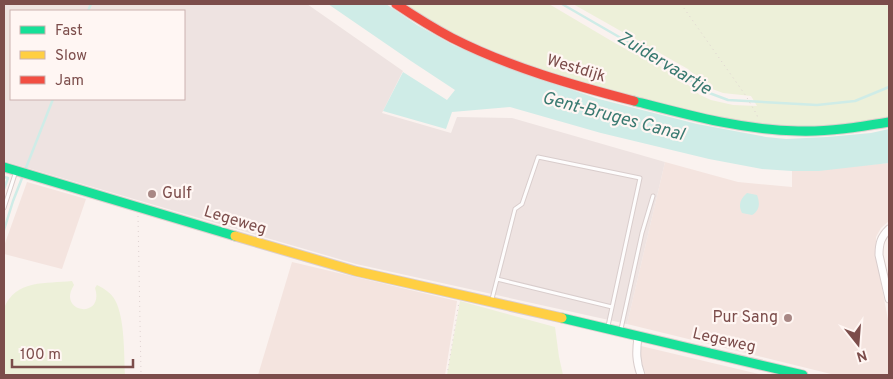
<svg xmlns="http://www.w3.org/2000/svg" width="893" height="379" font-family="Overpass,sans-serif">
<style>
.residential{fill:#f4e4df}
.industrial{fill:#eee3e1;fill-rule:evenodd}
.green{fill:#edf0d9}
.water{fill:#cfece7}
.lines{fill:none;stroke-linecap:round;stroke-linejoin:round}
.stream{stroke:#cfece7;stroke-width:2.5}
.lane-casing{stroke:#d9cdcc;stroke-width:5}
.street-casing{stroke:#d9cdcc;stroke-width:9}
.fast-casing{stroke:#dbcecc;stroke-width:11}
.slow-casing{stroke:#dbcecc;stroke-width:11}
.jam-casing{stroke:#dbcecc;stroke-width:11}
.path{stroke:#dfd2d1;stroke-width:1;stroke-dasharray:1 4;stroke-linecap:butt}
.lane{stroke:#fefdfd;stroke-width:3}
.street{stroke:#fefdfd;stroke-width:7}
.fast{stroke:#16e098;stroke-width:9}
.slow{stroke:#ffcf43;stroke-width:9}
.jam{stroke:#f24e42;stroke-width:9}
.poi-dot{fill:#a88784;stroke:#fff6f3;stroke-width:2}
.labels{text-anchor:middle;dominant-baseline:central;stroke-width:4.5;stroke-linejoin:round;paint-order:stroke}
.street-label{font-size:16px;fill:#7c4d4b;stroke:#fff6f3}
.poi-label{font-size:16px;fill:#7c4d4b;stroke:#fff6f3;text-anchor:start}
.water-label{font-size:18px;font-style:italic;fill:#3a7a71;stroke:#fff6f3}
</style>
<rect width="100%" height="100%" fill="#faf2ef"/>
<path class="residential" d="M665,162l73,20 54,5v-16l97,-8v58l-8,7 -5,9v10l1,15 12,63v50h-54l-208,-51z
M27,182l59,17 -24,70 -58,-15v-8z
M292,262l165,39 -12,74h-187z
M641,346l122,29h-117l-7,-21z"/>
<path class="industrial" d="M4,4h303l96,67 -21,42 69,20 6,-16 55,1 153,44 -38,162 -271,-60 -352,-103zM11,11h173v88h-173z"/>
<path class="green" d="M403,4h146l71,42 55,28 25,21 11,5 22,5 24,1 -6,-10 -28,-3 -16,-6 -19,-18 -115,-65h316v115l-63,9 -39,1 -88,-15 -97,-25 -82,-27 -63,-26 -35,-19z
M72,281l2,4c-18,28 31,35 21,3l2,-3c8,4 14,8 18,15 10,18 9,55 10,75h-121v-67c12,-29 42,-24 68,-27z
M460,301l95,26 4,30 4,18h-116z"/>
<path class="water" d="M328,4h58l31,21 36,20 63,26 83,28 98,25 69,13 20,2 41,-2 44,-4 18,-4v34l-70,8h-27l-30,-2 -53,-10 -108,-26 -91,-26 -58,5 -6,17 -63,-18 20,-39 44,28 8,-10 -44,-29z
M747,193l10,2c3,8 3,15 -5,20l-10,-2c-4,-8 -2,-14 5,-20z"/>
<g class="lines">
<path class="stream" d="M562,4l116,67 26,20 24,9 89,5 38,-4 34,-14
M88,11l3,-7
M4,177l4,1 -4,11
M4,230l9,-29 40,-102"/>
<g class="lane-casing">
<path id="lane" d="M4,208l12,-37
M497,279l115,28
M492,299l23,-90 7,-5 16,-47 102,21 -32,148
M621,329l21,-96 11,-37"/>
</g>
<g class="street-casing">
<path id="street" d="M889,229c-8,8 -10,14 -10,26l10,44
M638,337c-2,15 -2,24 3,38"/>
</g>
<g class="fast-casing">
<path id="fast" d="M634,101c54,14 108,29 164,30 31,1 61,-4 91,-9
M4,167l231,69
M562,318l241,57"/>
</g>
<g class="slow-casing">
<path id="slow" d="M235,236l120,35 207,47"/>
</g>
<g class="jam-casing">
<path id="jam" d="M396,4c18,12 37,24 56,34 57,29 120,47 182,63"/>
</g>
<path class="path" d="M681,4l65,92 11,19 1,4
M138,216l3,159
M447,375l12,-73"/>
<use href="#lane" class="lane"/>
<use href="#street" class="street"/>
<use href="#fast" class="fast"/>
<use href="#slow" class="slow"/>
<use href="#jam" class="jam"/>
</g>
<g class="poi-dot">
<circle cx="152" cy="194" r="5"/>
<circle cx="788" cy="318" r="5"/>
</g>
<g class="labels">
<g class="street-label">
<text transform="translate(576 69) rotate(17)">Westdijk</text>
<text transform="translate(235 221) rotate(17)">Legeweg</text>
<text transform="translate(724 341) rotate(13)">Legeweg</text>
</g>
<g class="poi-label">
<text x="162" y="194">Gulf</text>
<text x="778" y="318" text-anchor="end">Pur Sang</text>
</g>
<g class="water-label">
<text transform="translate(664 64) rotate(31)">Zuidervaartje</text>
<text transform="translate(613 117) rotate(15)">Gent-Bruges Canal</text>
</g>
</g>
<rect width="893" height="379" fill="none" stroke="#7c4d4b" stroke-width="10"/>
<rect x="10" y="10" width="175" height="90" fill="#fff6f3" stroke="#cbb2b0"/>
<rect x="20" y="26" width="25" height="8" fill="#16e098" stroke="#cbb2b0"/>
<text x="55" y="35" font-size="15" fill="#7c4d4b">Fast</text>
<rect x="20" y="51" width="25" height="8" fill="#ffcf43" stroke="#cbb2b0"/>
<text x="55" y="60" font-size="15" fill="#7c4d4b">Slow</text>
<rect x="20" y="76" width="25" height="8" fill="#f24e42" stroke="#cbb2b0"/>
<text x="55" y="85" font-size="15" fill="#7c4d4b">Jam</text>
<g transform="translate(858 344) rotate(163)" stroke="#fff6f3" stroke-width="4" paint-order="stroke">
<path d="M0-4L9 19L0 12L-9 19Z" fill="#7c4d4b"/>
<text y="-8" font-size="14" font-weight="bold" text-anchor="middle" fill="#7c4d4b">N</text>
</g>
<path d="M12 359v8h121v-8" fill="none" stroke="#7c4d4b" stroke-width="2.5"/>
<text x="20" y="359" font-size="15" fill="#7c4d4b" stroke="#fff6f3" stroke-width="4" paint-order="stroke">100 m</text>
</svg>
